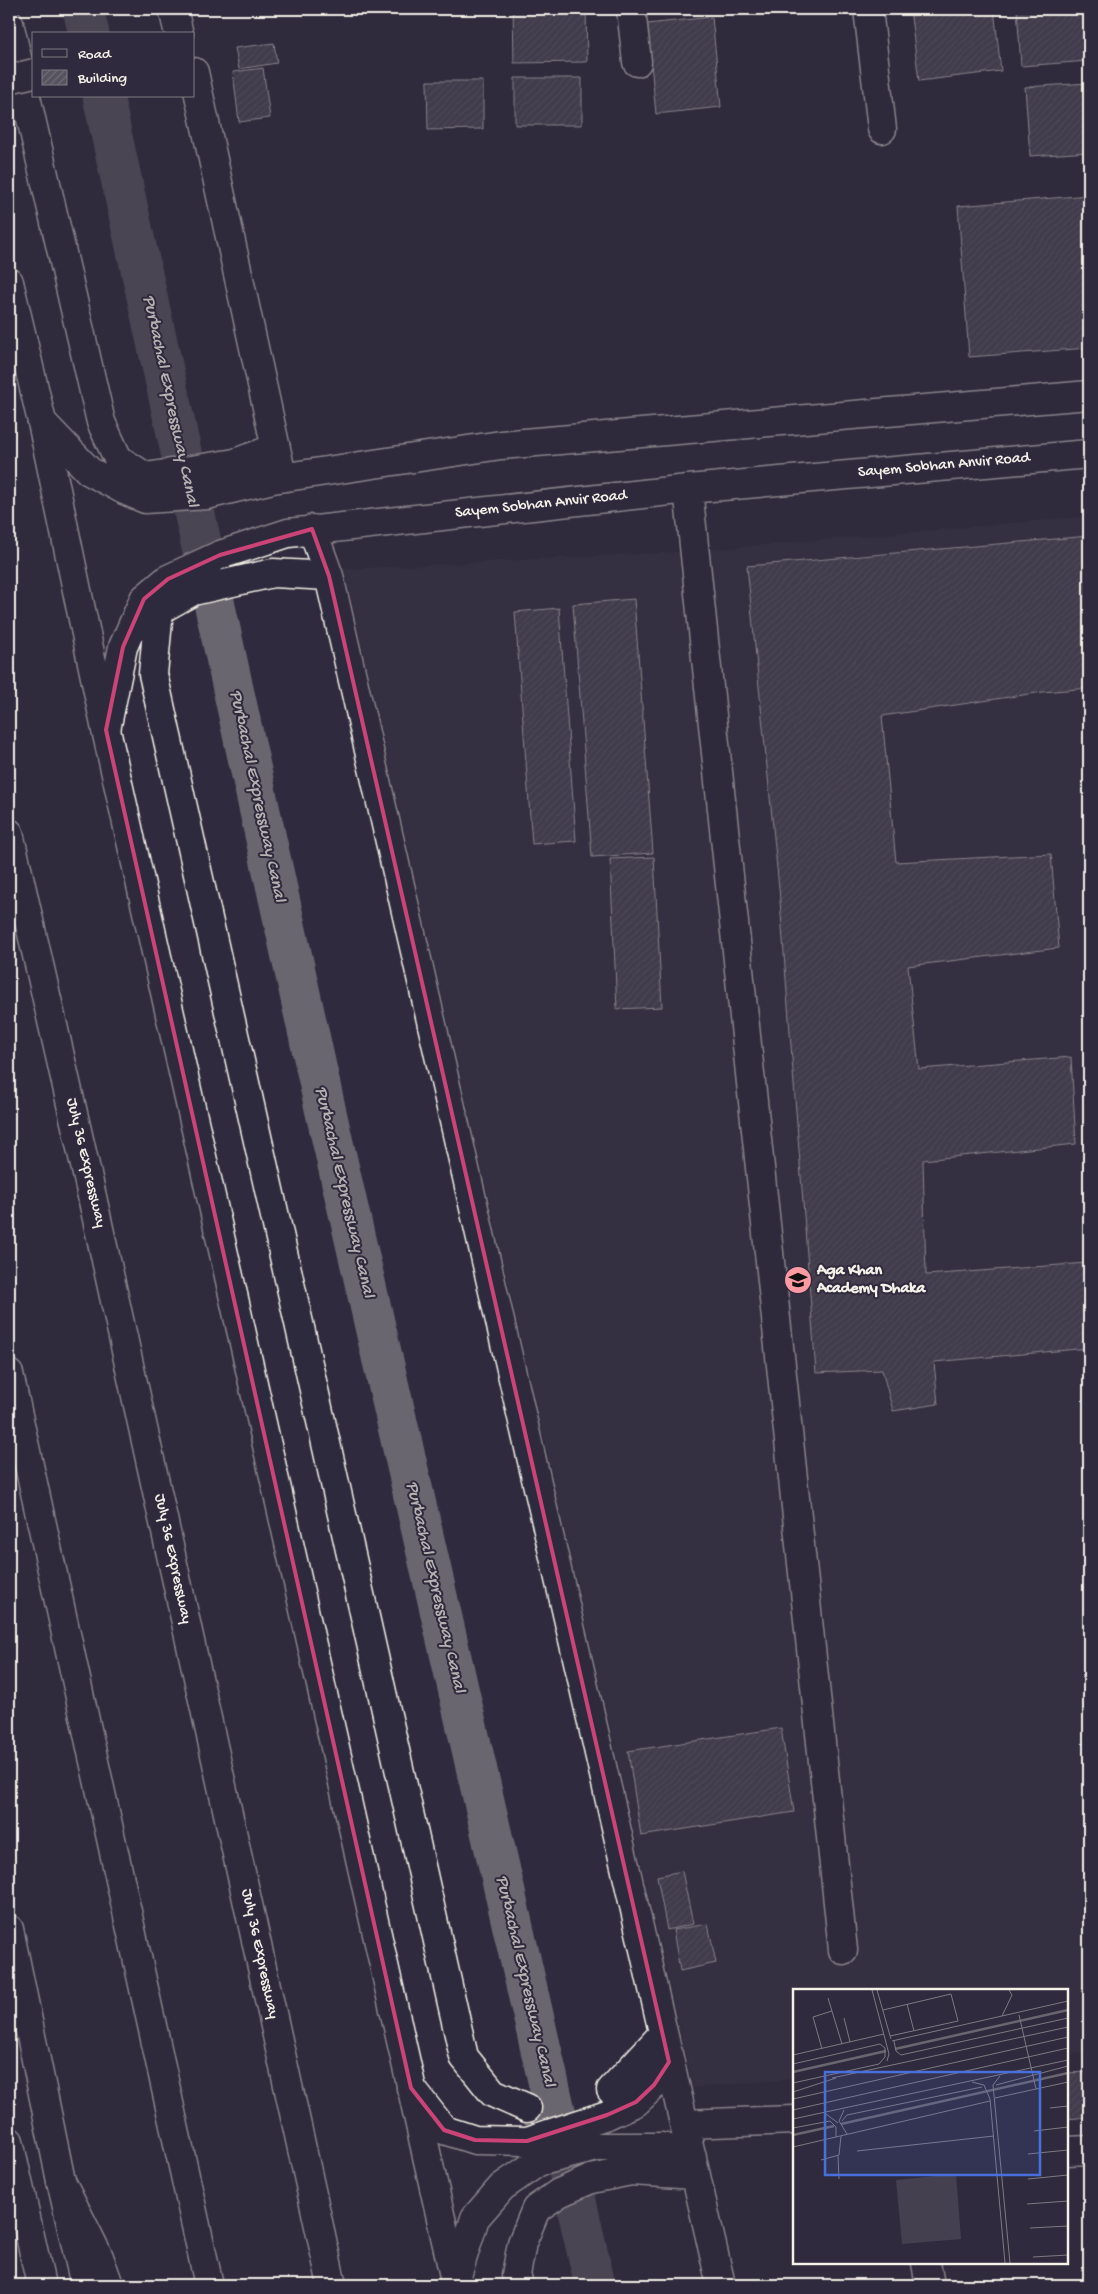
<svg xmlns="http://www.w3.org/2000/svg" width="1098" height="2294" font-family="'Gochi Hand',sans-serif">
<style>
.built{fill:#3b3647}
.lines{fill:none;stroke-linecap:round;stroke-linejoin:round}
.canal{stroke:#6a6670;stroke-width:41}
.building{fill:url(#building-hatch);stroke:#f4f1e8}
.minor-casing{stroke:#f4f1e8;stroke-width:31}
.major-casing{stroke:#f4f1e8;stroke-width:31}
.highway-casing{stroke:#f4f1e8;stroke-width:31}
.minor{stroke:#2f2a3d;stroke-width:28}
.major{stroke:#2f2a3d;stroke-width:28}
.highway{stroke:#2f2a3d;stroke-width:28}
.minor-bridge-casing{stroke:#f4f1e8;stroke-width:31;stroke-linecap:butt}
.minor-bridge{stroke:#2f2a3d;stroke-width:28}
.marked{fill:none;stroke:#cc4377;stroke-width:4;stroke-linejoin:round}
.labels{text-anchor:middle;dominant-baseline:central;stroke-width:4;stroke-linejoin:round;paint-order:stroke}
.street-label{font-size:16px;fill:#f4f1e8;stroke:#2f2a3d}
.poi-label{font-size:16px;font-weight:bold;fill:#f4f1e8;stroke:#2f2a3d;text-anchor:start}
.water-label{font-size:18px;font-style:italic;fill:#b6b2b2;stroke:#2f2a3d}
.inset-river{fill:none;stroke:#6a6670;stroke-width:2.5}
.inset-road{fill:none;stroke:#7e7a81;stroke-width:1}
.view{fill:#486fdb;fill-opacity:0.15;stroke:#486fdb;stroke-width:2.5}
.inset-edge{fill:none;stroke:#f4f1e8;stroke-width:2.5}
</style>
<defs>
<pattern id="building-hatch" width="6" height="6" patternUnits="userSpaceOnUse" patternTransform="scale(1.25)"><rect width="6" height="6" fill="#56525f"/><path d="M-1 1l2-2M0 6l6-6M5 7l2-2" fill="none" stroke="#6f6b76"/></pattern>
</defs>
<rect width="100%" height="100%" fill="#2f2a3d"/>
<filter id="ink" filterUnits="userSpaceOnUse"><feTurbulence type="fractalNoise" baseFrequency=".02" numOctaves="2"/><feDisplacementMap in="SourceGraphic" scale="10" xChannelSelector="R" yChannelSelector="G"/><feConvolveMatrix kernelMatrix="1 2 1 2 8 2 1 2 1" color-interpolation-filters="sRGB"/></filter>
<g filter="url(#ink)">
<path class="built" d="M1089,516v1537l-22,2v-65h-273v89l-101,9 -349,-1519 350,-18z"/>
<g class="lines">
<path class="canal" d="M83,9l6,25
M103,96l224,1021 268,1168"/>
</g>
<path class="building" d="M513,9h73l1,53 -73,1z
M910,9h84l7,62 -82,10z
M1017,9h72v52l-68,5z
M712,17l9,90 -65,7 -9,-90z
M274,43l3,20 -38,6 -4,-21z
M263,68l7,50 -31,4 -6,-50z
M515,78h67v47h-67z
M427,81h56v48l-55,1z
M1089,83v69l-59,4 -5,-69z
M1089,195v153l-120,9 -11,-151z
M1089,536v152l-46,4 -161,24 14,146 155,-8 8,94 -151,18 11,103 152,-12 5,87 -153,16 3,115 161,-12 2,25v60l-155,14 4,42 -45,7 -11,-41 -66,3 -37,-485 -32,-322z
M634,599l19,254 -61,4 -19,-253z
M559,608l17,233 -44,3 -17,-232z
M654,857l8,150 -45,2 -7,-150z
M781,1728l13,84 -153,24 -13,-85z
M682,1871l11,53 -26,6 -10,-54z
M708,1924l8,39 -36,8 -7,-41z
M1089,2072v45l-22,2v-46z"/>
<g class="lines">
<g class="minor-casing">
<path id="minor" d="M173,9l6,25
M631,9l6,53
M868,9l14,120
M9,23l92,399 17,37 28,18 89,-14 41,-15
M194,72l86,395
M42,422l47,49 35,19 21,9 62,-4 66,-16 228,-34 588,-50
M688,489l155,1461
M312,529l17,47 392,1709
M329,576l-56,-3 -80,18 -34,19 -6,64 311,1383 29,36 34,15
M106,730l17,-83 21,-48 24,-20 52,-24 68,-22 400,-44 401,-35
M411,2088l33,42 31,10 52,1 80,-26 29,-13 18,-17 15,-23
M611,2090l51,-55
M684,2124l110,-4
M9,2141l32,144
M1067,2151l22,-1
M926,2263l4,22
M455,2282l20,-64 27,-31 36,-25 59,-15h65l30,9
M519,2285l-3,-10 6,-32 14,-34 23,-16 32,-14 40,-8 65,4"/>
</g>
<g class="major-casing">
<path id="major" d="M9,282l33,140 64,308 350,1555
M9,1929l52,252 24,104"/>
</g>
<g class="highway-casing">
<path id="highway" d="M9,833l80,350 243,1102
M9,1374l200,911
M61,2181l38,76 10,28"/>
</g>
<use href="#minor" class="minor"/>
<use href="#major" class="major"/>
<use href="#highway" class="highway"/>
<g class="minor-bridge-casing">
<path id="minor-bridge" d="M9,79l25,-6"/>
</g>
<use href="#minor-bridge" class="minor-bridge"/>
</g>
</g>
<path d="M0 0H1098V2294H0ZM312,529l17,47 340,1486 -15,23 -18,17 -29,13 -80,26 -52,-1 -31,-10 -33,-42 -305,-1358 17,-83 21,-48 24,-20 52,-24z" fill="#2f2a3d" fill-opacity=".55" fill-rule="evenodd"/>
<path class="marked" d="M312,529l17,47 340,1486 -15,23 -18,17 -29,13 -80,26 -52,-1 -31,-10 -33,-42 -305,-1358 17,-83 21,-48 24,-20 52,-24z"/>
<defs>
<g id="school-disc" transform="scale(1.4375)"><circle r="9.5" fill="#ff9aa2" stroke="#2f2a3d"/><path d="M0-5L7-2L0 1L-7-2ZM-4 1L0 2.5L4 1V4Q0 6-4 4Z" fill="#111"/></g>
</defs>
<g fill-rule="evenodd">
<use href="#school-disc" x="798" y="1280"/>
</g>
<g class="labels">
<g class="street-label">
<text transform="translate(944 466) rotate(-5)">Sayem Sobhan Anvir Road</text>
<text transform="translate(541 505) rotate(-6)">Sayem Sobhan Anvir Road</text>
<text transform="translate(85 1163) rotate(77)">July 36 Expressway</text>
<text transform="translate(172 1559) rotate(78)">July 36 Expressway</text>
<text transform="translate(259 1954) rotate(78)">July 36 Expressway</text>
</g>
<g class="poi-label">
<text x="817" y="1271">Aga Khan<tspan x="817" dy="18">Academy Dhaka</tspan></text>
</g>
<g class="water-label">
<text transform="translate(170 401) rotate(78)">Purbachal Expressway Canal</text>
<text transform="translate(257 796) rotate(78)">Purbachal Expressway Canal</text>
<text transform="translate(344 1192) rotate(77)">Purbachal Expressway Canal</text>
<text transform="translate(435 1587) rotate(77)">Purbachal Expressway Canal</text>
<text transform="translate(525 1981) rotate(77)">Purbachal Expressway Canal</text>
</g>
</g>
<g transform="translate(793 1989)">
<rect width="275" height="275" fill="#2f2a3d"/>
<path d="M163,185l5,65 -59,5 -6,-64z" fill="#454050"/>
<path class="inset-river" d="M102,60l173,-39M0,83l93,-21M48,135l227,-51M0,146l41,-9"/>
<path class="inset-road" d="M79,1l17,64 -2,7M84,1l14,49M35,9l14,46M114,15l7,27M90,21l68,-16 7,27 -68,15M226,26l17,74M209,27l10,-21 -3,-5M51,29l6,24M99,52l176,-40M101,52l2,10 5,4 167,-37M29,60l-9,-32 19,-6M0,66l91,-21M0,75l87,-20 5,4v9l-6,7 -86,19M207,87l-7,9 17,178M39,89l236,-51M179,93l12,3 6,14 15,164M203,96l72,-19M0,103l43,-14M202,109l73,-16M0,110l275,-62M257,119l18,-2M0,121l275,-62M51,121l-5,11 8,13M33,125l12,9M0,130l275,-59M49,132l5,-6 135,-28M0,139l37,-7 6,6v10M241,142l34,-4M0,158l197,-46M64,162l137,-15M235,165l40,-4M45,167l1,23M28,171l18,-5 2,-19M235,190l40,-4M234,215l41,-3M237,239l38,-2M240,268l35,-2"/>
<path class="view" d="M32,83h215v103h-215z"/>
<rect width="275" height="275" class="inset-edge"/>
</g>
<rect width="1098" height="2294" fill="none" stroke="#2f2a3d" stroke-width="30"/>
<rect x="15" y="15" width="1068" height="2264" fill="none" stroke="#f4f1e8" stroke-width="2" filter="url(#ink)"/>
<rect x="32" y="32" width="162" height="65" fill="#2f2a3d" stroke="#7e7a81"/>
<rect x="42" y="49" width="25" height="8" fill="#2f2a3d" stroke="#7e7a81"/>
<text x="78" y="58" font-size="15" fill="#f4f1e8">Road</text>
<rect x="42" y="70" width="25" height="15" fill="url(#building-hatch)" stroke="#7e7a81"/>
<text x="78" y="82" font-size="15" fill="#f4f1e8">Building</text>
</svg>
